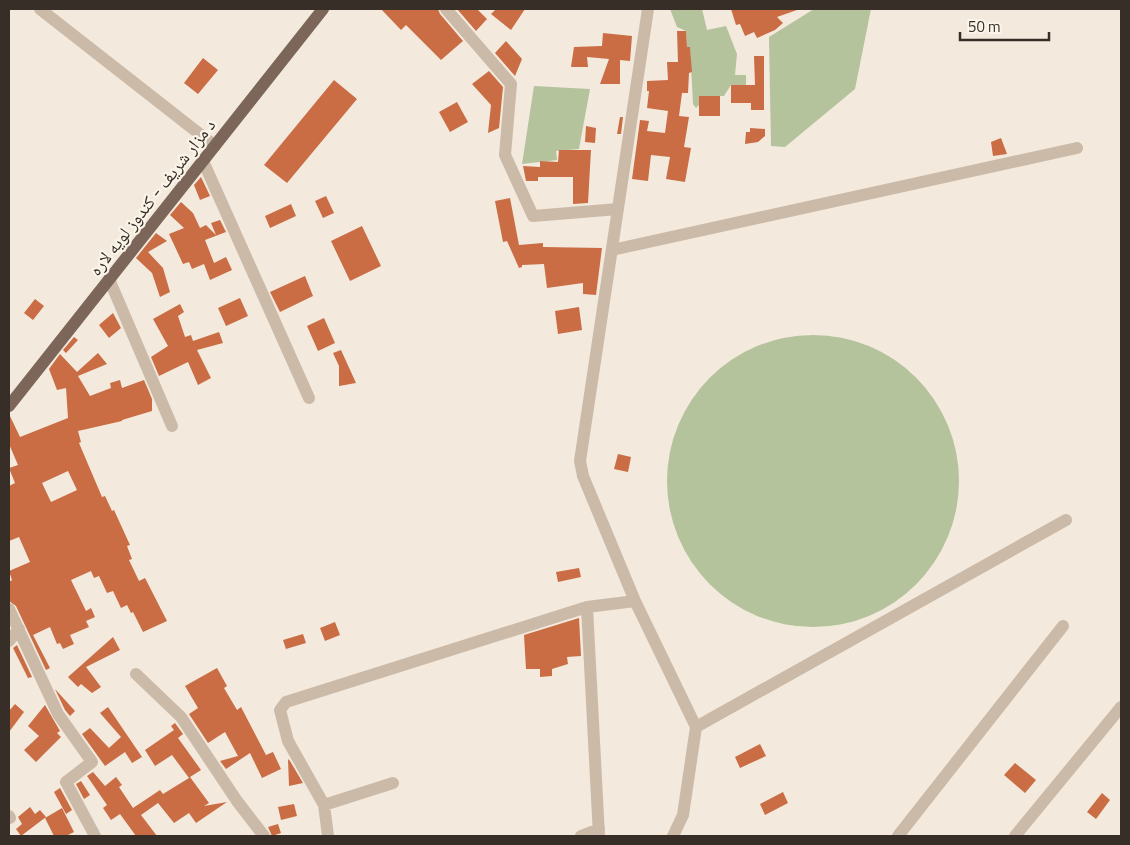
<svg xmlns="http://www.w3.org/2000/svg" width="1130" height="845" font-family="'Titillium Web','Noto Naskh Arabic',sans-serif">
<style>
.green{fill:#b4c39c}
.building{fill:#ca6c44;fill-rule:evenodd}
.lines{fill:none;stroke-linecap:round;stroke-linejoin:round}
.minor{stroke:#ccbaa8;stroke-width:12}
.major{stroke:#7b6659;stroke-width:12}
.labels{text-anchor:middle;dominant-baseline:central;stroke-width:4.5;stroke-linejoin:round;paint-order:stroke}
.street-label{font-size:18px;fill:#382e28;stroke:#faf4e9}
</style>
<rect width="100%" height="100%" fill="#f3eadd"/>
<path class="green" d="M670,9h32l5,21 19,-4 11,28 -2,21h11v10h-15l-7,11h-25v9l-3,3 -3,-4 -3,-57h-3l-1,-16 -9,-4z
M814,9h57l-16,80 -70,58 -14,-1 -2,-109z
M534,86l56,3 -11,60 -23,2 1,9 -35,4z
M667 481a146 146 0 1 1 292 0a146 146 0 1 1-292 0Z"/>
<path class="building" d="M381,9h57l2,5 23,27 -22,19 -35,-35 -5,5z
M457,9h20l10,10 -11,12z
M496,9h29l-14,21 -20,-16z
M731,9h66v1l-20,7 6,6 -8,7 -18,8 -3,-6 -9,4 -5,-12 -4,1z
M677,31h9l1,16h3l2,25 -3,1 -1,20h-6l-3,23 10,1 -5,30 7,1 -6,34 -19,-3 4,-22 -19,-2 -3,26 -16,-2 8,-59 9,1 -2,10 18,2 3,-22 -21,-3 2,-17h-2v-10l21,-1 -1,-18h11z
M603,33l29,3 -2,25 -10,-1v24h-20l9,-25 -22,-2 1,10h-17l3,-20 28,-1z
M506,41l16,18 -7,17 -20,-23z
M754,56h10v54h-13v-7h-20v-18h24z
M203,58l15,12 -20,24 -14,-11z
M489,71l14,16 -4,41 -11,5 3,-28 -19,-21z
M334,80l23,19 -70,84 -23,-18z
M699,96h21v20h-21z
M457,102l11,20 -18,10 -11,-20z
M620,117h3l-2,17h-4z
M586,126l10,2 -1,15 -10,-1z
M750,128l15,1v7l-7,6 -13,2 1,-12h4z
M1001,138l6,16 -14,2 -2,-14z
M559,150h32l-3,53 -15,1v-27h-35v4h-12l-3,-15 17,1v-6l18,1z
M201,177l9,19 -10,4 -6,-15z
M326,196l8,17 -11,5 -8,-17z
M510,198l9,47 24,-2v4l59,1 -6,47 -13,-1v-11l-36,5 -3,-24 -22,1v2l-3,1 -12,-27 -4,1 -8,-41z
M181,202l12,11 7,15 6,-3 10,10 -5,-12 9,-3 6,12 -21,8 9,23 12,-6 6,13 -22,10 -6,-16 -12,5 -3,-7 -6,2 -14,-30 15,-6 -14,-13z
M291,204l5,12 -26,12 -5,-12z
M362,226l19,40 -31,15 -19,-40z
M156,233l11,8 -19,11 15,16 7,24 -10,5 -8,-24 -16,-15z
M305,276l8,20 -33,16 -10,-20z
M240,298l8,18 -22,10 -8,-18z
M35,299l9,7 -11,14 -9,-7z
M180,304l4,8 -6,4 7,21 6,-2 2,6 26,-9 4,11 -26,7 14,28 -13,7 -10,-23 -29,14 -8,-19 17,-11 -15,-27z
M579,307l3,23 -24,4 -3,-23z
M113,313l8,15 -12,10 -10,-13z
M324,318l11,25 -17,8 -11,-25z
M74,337l4,3 -12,13 -3,-3z
M341,350l15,33 -17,3v-20l-6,-13z
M98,353l9,11 -29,12 12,20 21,-8 -1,-5 10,-3 2,8 22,-8 8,19v12l-30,9v1l-44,10 3,11 -2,1 23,54 3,-1 7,15 2,-1 16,35 -3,1 5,13 -3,1 10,21 6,-3 22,43 -24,11 -10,-20 -2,1 -4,-8 -6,3 -8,-17 -6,2 -8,-17 -5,2 -3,-7 -20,9 15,31 5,-3 4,9 -9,4 3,6 -19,8 4,9 -11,5 -3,-6 -3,1 -7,-17 -17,8 17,33 -4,2 -30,-64 -7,-5v-19l3,-2 -3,-9 21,-9 -11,-25 -10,4v-55l6,-3 -6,-15 9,-3 -9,-21v-30l11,23 48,-19 -2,-30 -9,2 -8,-21 11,-15 17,18zM68,471l9,19 -26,12 -9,-19z
M618,454l13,3 -3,15 -14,-3z
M579,568l2,9 -23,5 -2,-10z
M579,618l2,38 -14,1 1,7 -16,5v7l-12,1v-8h-14l-2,-34z
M335,622l5,13 -15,6 -5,-13z
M303,634l3,9 -20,6 -3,-9z
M113,637l7,13 -34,17 15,20 -9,6 -11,-9 -3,3 -10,-10z
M17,645l15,32 -4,1 -15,-30z
M217,668l10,18 -3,2 13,22 4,-3 25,48 7,-3 8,17 -19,9 -12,-25 -24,16 -6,-8 18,-5 -13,-24 -17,11 -19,-29 9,-6 -13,-22z
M55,689l20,22 -5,5 -5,-6z
M15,704l9,8 -15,20v-21z
M45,705l15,26 -3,2 4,4 -25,25 -12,-12 15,-14 -11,-10z
M108,707l34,50 -10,6 -7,-11 -20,14 -23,-32 8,-6 19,20 12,-11 -21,-24z
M175,723l8,11 -5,4 23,32 -11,7 19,26 -5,3 23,-4 -31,21 -7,-10 -15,10 -16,-20 -17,12 16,21h-21l-16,-22 -9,6 -8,-12 4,-3 -20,-29 6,-4 12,14 11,-9 6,8 -3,2 14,21 27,-18 3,4 26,-16 -17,-23 -17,11 -10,-16 29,-20 -3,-4z
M760,744l6,12 -26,12 -5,-11z
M288,759l2,2 13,22 -14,3z
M1015,763l21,17 -11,13 -21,-18z
M81,781l9,14 -6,4 -8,-15z
M60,788l12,22 -6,4 -12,-22z
M783,792l5,11 -23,12 -5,-11z
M1102,793l8,7 -14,19 -9,-7z
M294,804l3,12 -16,4 -3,-13z
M30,807l5,7 5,-4 6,7 -25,19 -5,-7 6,-5 -4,-7z
M62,808l12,24 -8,4h-12l-9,-18z
M278,824l3,9 -9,3 -4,-9z"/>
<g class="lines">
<path class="minor" d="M40,9l175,137
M446,9l65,75 -6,71 28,61 85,-7
M648,9l-68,452 3,15 52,125 61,126 -13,88 -10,21
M203,161l106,237
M612,250l465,-102
M109,279l63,147
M587,607l12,229
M9,609l49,105 34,48 -26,20 29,54
M9,641l10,-12
M136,674l45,43 56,84 27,35
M696,727l370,-207
M324,805l69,-22
M9,816l1,2
M328,836l-4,-31 -36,-64 -8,-31 6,-8 301,-95 48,-6
M581,836l18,-7
M898,836l165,-210
M1015,836l106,-129"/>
<path class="major" d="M9,406l314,-397"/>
</g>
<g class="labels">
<g class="street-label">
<text transform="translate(152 197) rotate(-52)">د مزار شریف - کندوز لویه لاره</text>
</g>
</g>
<rect width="1130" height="845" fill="none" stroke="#382e28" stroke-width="20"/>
<path d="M960 32v8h89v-8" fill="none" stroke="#382e28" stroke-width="2.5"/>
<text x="968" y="32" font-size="15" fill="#382e28" stroke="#faf4e9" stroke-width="4" paint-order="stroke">50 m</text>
</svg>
